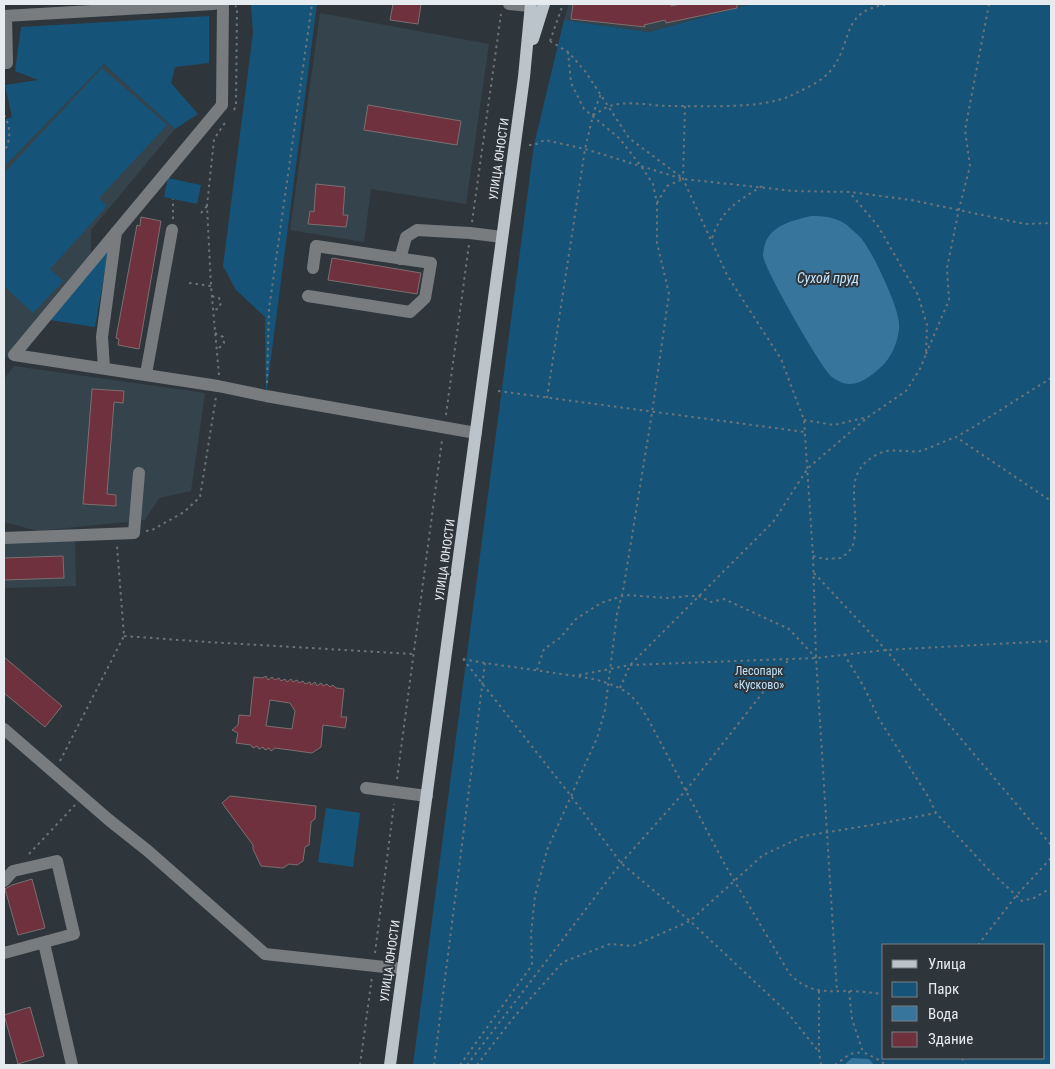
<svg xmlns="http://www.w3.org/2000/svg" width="1055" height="1069" font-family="'Roboto Condensed',sans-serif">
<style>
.built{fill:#35434d}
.green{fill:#155478;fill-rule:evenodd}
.water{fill:#37759d}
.building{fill:#6f313d;stroke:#7b6f70;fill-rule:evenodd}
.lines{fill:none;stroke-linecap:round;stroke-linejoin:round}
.path{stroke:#6d7479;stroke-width:2;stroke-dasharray:2.5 4;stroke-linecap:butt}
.minor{stroke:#787c7f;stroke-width:12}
.major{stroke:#bbc4ca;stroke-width:12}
.labels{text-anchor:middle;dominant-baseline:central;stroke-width:4;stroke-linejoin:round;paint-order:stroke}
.street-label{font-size:12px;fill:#e6ebef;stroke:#2e363c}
.park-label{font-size:12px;fill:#bfe0f8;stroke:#2e363c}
.water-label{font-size:14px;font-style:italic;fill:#c3e5fc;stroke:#2e363c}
</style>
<rect width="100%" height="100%" fill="#2e363c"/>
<path class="built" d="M569,4h182l-102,28 -85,-12z
M320,13l169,31 -23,160 -95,-15 -7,53 -74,-12z
M104,64l71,65 -84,101v24l-87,106v-193z
M14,366l191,27 -14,98 -32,7 -14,22 -107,11 -34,-9v-143z
M75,540l1,46 -72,2v-46z"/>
<path class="green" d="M251,4h66l-51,392 -1,-79 -29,-27 -13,-24 30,-233z
M751,4h300v1061h-638l121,-920 30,-125 85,12zM884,945h160v113h-160z
M209,16v47l-34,4 -4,16 27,31 -23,15 -71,-65 -100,103v-47l8,-3 -7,-32 33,-5 -23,-9 6,-44z
M102,68l65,57 -68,73 8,8 -57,63 13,12 -30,32 -29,-27v-113z
M168,178l33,7 -4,19 -33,-7z
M109,248l-14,79 -45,-7z
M326,808l34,5 -7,54 -35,-5z"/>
<path class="water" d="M811,216c14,0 24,1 36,9 4,4 10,9 14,13 11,13 38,69 38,86 1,12 -6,30 -14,39 -10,10 -26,25 -42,20 -3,-1 -8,-4 -11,-6 -11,-9 -67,-107 -69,-121 0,-3 1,-9 2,-12 6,-19 29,-24 46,-28z
M852,1058l17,1 5,6h-30z"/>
<path class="building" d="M393,4h28l-3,20 -28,-4z
M573,4h98v2l10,-2h56v4l-71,15 -1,-3 -21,5 1,2 -74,-8z
M368,105l93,16 -4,24 -93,-15z
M316,184l29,3 -2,28h5l-2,12 -38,-3 2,-13 4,1z
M141,217l20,4 -22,128 -21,-4 1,-6 -3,-1 21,-113 3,1z
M332,258l89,15 -4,21 -89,-14z
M92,389l32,2 -1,12 -9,-1 -7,92 9,1v11l-33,-2z
M63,556l1,22 -60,2v-22z
M4,657l58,49 -17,21 -41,-34z
M266,676l2,4 4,-3 3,3 4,-2 2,3 4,-2 2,3 4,-3 2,3 4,-2 2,3 4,-2 2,3 5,-2 1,3 4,-3 2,4 4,-3 2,3 4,-2 3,3 3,-2 3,3 8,1 -3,28h6l-2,11 -22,-3 -2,22 -9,6 -37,-5 -4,3 -2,-3 -4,2 -2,-3 -4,2 -2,-3 -4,2 -2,-3 -15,-2 2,-10 -6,-3 6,-5 1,-10 11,1 4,-39 8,1zM270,700l20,3 5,8 -3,18 -26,-3z
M230,796l86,10 -1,13 -4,3 -2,23 -4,2 -2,14 -6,4 -8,-1 -6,4 -22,-2 -8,-17v-4l-31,-42z
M32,879l13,49 -27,7 -13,-46 7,-4z
M30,1007l14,49 -26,8 -14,-49z"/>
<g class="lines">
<path class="path" d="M550,41l18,11 17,19 44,67 52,39
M550,41l13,-37
M685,106l-2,73 44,96 54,84 23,61 9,136 3,102 21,334
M234,110l2,-4 1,-99 -2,-1
M4,115c7,12 7,25 0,37
M593,115c6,-3 11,-7 17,-9 18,-6 41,0 60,0 33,0 91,3 120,-10 14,-7 32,-14 42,-27 22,-30 8,-59 58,-65
M529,145h5l11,-5 40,9 98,30 111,12 56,1 61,8 114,24 26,-1
M657,203l10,-17 16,-7
M201,213l6,-7
M173,219v-20
M472,222l29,-208
M712,238c10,-29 25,-36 50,-52
M189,283l22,3
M212,296l7,2 2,5 -2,5 -6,3
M215,333l8,4 1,6 -5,5
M926,354l23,-54 -2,-32 12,-59 11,-43 -5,-36 24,-126
M219,375l-8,-89 -4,-80 7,-67 13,-19
M1051,378l-79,50 -16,9 95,64
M267,383l2,-74 43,-305
M498,391l307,41
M547,398l38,-249 9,-38 7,-17
M446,415l23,-171
M804,420l30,5 34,-8 38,-26 14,-22 6,-15 1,-29 -9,-30 -40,-69 -28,-33
M146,531l6,-1 32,-18 16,-15 16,-100
M813,556l11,3 17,-1c4,-3 9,-7 11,-11 2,-4 3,-11 3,-15 3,-31 -13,-60 23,-78 13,-7 28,-1 42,-3 11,-3 24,-10 36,-14
M814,573l72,77 165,195
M124,636l84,6 205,12
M844,654l20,33 15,32 50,79 7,15 53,57 33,31 12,-3 17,-10
M463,659c30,6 60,9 91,14 21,3 47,5 67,16 16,8 24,25 33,41l71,135 64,108c17,19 35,19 59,18 11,0 24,2 36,3
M463,659l108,137 50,67 69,58 97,91 32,40
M537,670l7,-21 16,-11 16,-19 25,-16 24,-8 43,3 20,-2h11l12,6 13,-3 65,30 27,29
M579,675l51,-10 186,-7 70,-8 165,-9
M620,688l10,-23 143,-143 35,-54 60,-51
M60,761l64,-125 -7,-90
M397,779l45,-339
M29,854l46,-49
M978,945l38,-49 35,-38
M375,953l19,-149
M819,991v61l2,13
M849,991l3,28 11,33 18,9 4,4
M962,1058l4,7
M360,1065l12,-88
M434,1065l51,-402
M460,1065l72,-100 -1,-31 4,-38 12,-46 50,-112 8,-28 12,-96 6,-23 29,-178 17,-119 -12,-51v-40l-4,-19 -12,-18 -22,-28 -35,-29 -13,-26 -3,-31
M467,1065l154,-202 66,-74 103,-131
M477,1065l37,-48 49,-55 47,-18 23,2 57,-25 73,-66 41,-19 74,-12 58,-11
M835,1065l15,-11 13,-2"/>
<path class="minor" d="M509,4l21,2
M4,16l210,-12
M4,63h3l-1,-47
M400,259l6,-22 11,-7 53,3 32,4
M308,296l102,16 15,-14 6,-35 -115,-17 -3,22
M14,355l204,31 48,10 210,37
M14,355l208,-250 1,-101
M104,368l-2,-31 14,-105
M146,374l26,-144
M4,538l130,-5 5,-60
M4,729l105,91 39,31 117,103 138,15
M366,788l61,8
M4,881l9,-10 44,-10 17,73 -70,19
M44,943l28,122"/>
<path class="major" d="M533,39l11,-35
M390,1065l134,-988 7,-73"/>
</g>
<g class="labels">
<g class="street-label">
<text transform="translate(499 159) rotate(-82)">УЛИЦА ЮНОСТИ</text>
<text transform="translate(445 560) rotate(-82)">УЛИЦА ЮНОСТИ</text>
<text transform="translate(390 961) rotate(-82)">УЛИЦА ЮНОСТИ</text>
</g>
<g class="park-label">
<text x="759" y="671">Лесопарк<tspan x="759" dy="14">«Кусково»</tspan></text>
</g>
<g class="water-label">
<text x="828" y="278">Сухой пруд</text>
</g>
</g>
<rect width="1055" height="1069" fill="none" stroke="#e6ebef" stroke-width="10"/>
<rect x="882" y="944" width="162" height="115" fill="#2e363c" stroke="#787e84"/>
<rect x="892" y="960" width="25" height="8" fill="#bbc4ca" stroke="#787e84"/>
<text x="928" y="969" font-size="15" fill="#e6ebef">Улица</text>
<rect x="892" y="982" width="25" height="15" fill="#155478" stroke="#787e84"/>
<text x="928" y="994" font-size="15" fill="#e6ebef">Парк</text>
<rect x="892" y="1006" width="25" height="15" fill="#37759d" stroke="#787e84"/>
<text x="928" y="1019" font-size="15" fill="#e6ebef">Вода</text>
<rect x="892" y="1032" width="25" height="15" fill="#6f313d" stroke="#787e84"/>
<text x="928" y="1044" font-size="15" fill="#e6ebef">Здание</text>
</svg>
